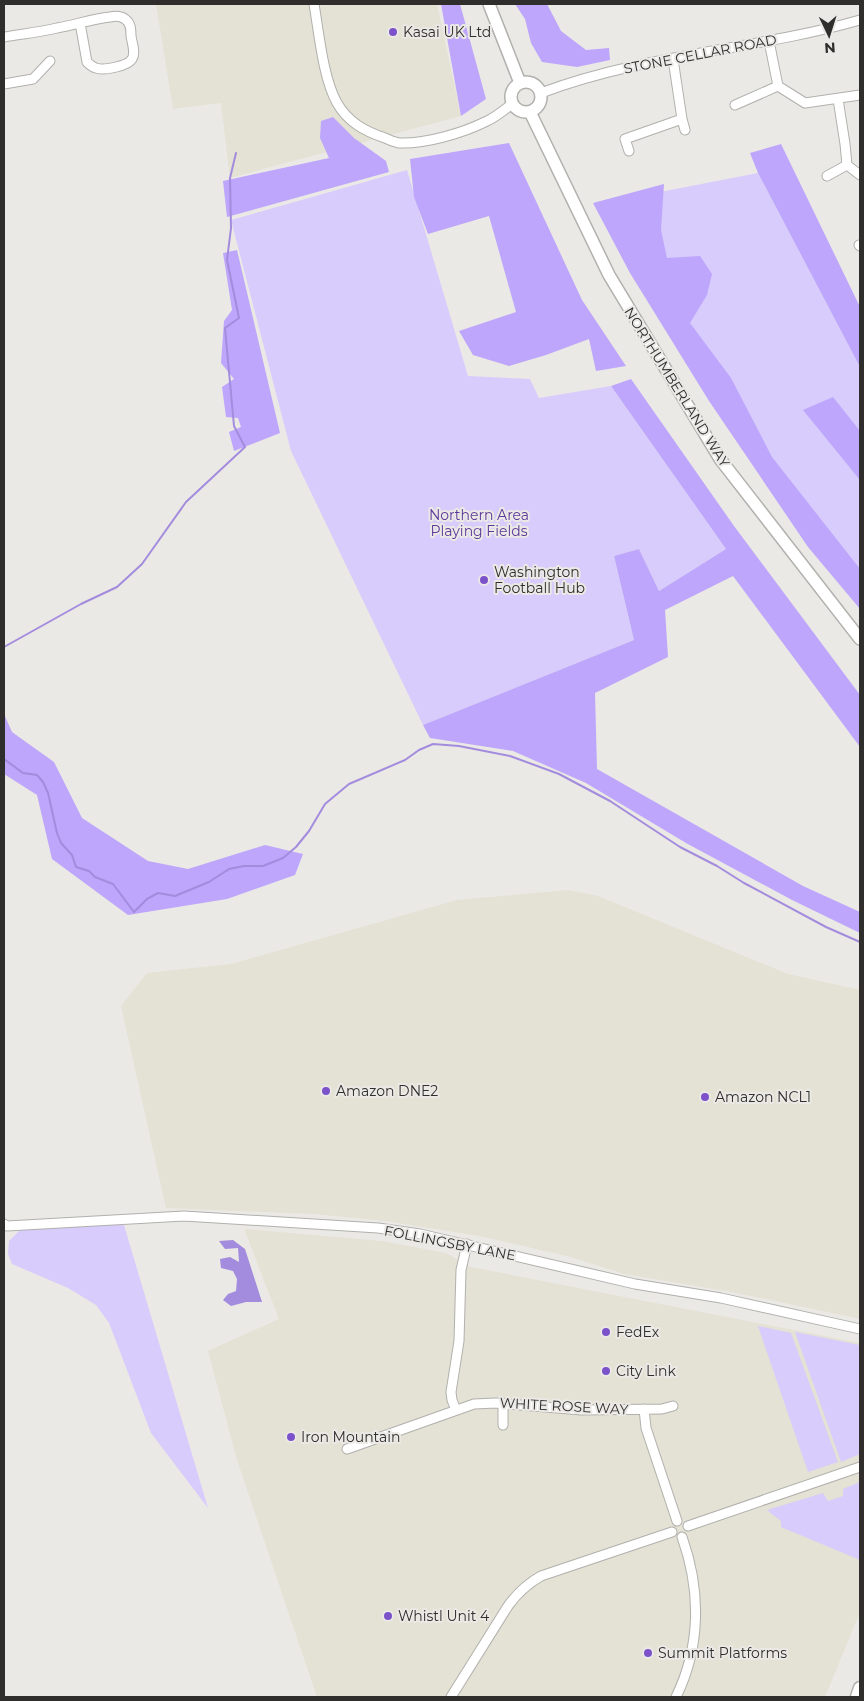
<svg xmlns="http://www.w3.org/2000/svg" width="864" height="1701" font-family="Montserrat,sans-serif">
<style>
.built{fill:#e4e1d5}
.green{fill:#d7ccfc}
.forest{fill:#bda6fb}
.water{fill:#a38cde}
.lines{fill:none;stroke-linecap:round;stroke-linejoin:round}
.stream{stroke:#a38cde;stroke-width:2}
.minor-casing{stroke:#b1b0ac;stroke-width:11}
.major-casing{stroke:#b1b0ac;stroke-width:14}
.highway-casing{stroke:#b1b0ac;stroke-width:15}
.minor{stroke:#fff;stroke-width:9}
.major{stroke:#fff;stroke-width:11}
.highway{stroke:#fff;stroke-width:12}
.poi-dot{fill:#7c52cb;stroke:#ebe9e5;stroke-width:2}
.labels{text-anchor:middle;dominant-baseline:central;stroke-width:4;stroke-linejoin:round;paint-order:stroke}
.poi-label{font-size:14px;fill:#2f2e2d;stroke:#ebe9e5;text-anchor:start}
.street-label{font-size:14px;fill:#2f2e2d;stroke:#ebe9e5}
.park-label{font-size:14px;fill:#5c399a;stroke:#ebe9e5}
</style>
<rect width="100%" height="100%" fill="#ebe9e5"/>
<path class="built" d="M156,4h281l24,112 -231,62 -9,-75 -48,6z
M568,890l30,6 190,78 72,16v329l-128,-27 -108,-18 -53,-17 -92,-21 -93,-15 -73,-7 -147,-6 -45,-202 26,-33 84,-9 226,-64z
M244,1229l138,12 64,12 25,14 389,76v269l-35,85h-508l-80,-237 -29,-109 71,-32z"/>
<path class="green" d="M407,170l61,206 62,3 9,19 72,-12 115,163 -67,42 -20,-42 -25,7 20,84 -211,85 -132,-274 -60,-231z
M758,173l102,194v203l-109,-132 -127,-239z
M100,1225h24l84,283 -57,-75 -42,-110 -13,-18 -28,-17 -56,-24 -4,-10 1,-13 11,-11z
M758,1326l33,7 47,129 -30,10z
M795,1332l65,13v109l-19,8z
M860,1482v78l-79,-33v-6l-14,-11 56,-17 5,8 15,-5v-7z"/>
<path class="forest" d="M441,4h19l26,95 -25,17z
M515,4h32l14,27 25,19 23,-2 1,12 -33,7 -35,-5 -11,-19 -6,-24z
M333,117l21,21 32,23 3,11 -162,45 -4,-36 106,-23 -9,-20 1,-17z
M509,143l73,157 44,66 -30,5 -7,-32 -43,16 -37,11 -36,-11 -14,-24 57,-19 -27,-96 -61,18 -14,-37 -4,-38z
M781,144l79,163v60l-102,-194 -8,-20z
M664,184l-3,46 6,28 33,-2 12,18 -5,21 -17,28 41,55 41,79 88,112v40l-52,-62 -99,-146 -79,-128 -37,-70z
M237,250l43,183 -46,18 -5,-19 12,-5 -3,-9 -12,-1 -4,-30 12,-8 -13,-16 3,-42 8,-11 -9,-57z
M631,379l103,147 126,169v52l-127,-171 -68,34 3,47 -73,36 2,76 206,117 57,26v21l-68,-33 -106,-57 -100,-60 -73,-32 -83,-13 -7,-13 211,-85 -20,-84 25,-7 20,42 67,-42 -115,-163z
M833,397l27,34v49l-57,-70z
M4,714l8,18 42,30 28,56 66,43 40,8 77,-24 38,9 -8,21 -68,24 -99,16 -76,-56 -15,-64 -33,-21z"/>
<path class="water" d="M233,1240l12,9 17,53h-16l-15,4 -8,-6 5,-6 8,-3 1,-12 -4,-8 -12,-3 -1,-9 10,-2 9,5 -1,-14 -13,1 -6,-8z"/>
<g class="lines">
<path class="stream" d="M4,647l77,-43 36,-17 25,-23 44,-62 59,-55 -11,-21 -9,-98 14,-10 -12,-58 4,-32 -1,-50 6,-25
M4,759l19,14 14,2 6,7 5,11 9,40 4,10 11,12 4,12 13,4 6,6 18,7 21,28 13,-13 11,-6 17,3 34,-14 20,-13 15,-3h19l20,-8 13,-11 13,-16 16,-27 24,-20 56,-24 14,-10 14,-6 26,2 51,10 49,18 51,27 70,46 37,19 27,17 82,44 34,15"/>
<g class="minor-casing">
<path id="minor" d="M314,4c5,29 9,74 23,99 11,19 27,28 48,35 4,2 9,4 14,5 27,1 64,-10 88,-22 9,-4 17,-11 25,-17
M4,37c18,-3 36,-5 53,-9 18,-3 35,-9 53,-11 5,-1 11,-1 15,2 6,4 6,11 6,17 1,7 5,17 1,23 -4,7 -29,12 -36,9 -4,-1 -7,-4 -9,-6l-7,-39
M769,41l9,45 27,17 55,-8
M673,59l9,60
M4,84l29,-5 17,-18
M541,93c103,-39 214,-43 319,-73
M735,105l43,-19
M629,151l-4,-12 57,-20 3,11
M847,165l13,10
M827,176l20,-11 -2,-21 -7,-45
M859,245l1,1
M4,1224l3,2 177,-10 194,12 42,6 215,50 86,14 139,31
M644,1409l2,19 31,93
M456,1410l-4,-10 -1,-8 8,-51 2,-71 6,-26
M503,1425v-22
M347,1449l127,-45 22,-1 86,7 80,-1 11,-3
M688,1526l172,-59
M451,1697l57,-91c10,-14 19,-22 33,-30l131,-44
M676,1697c25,-51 25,-107 6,-160"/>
</g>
<g class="major-casing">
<path id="major" d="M489,4l31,79
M511 97a15 15 0 1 1 30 0a15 15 0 1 1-30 0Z
M530,112l79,163 111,184 140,180"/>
</g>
<g class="highway-casing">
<path id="highway" d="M857,1697l3,-9"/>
</g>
<use href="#minor" class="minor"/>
<use href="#major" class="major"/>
<use href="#highway" class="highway"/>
</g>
<g class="poi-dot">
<circle cx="393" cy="32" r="5"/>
<circle cx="484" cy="580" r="5"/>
<circle cx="326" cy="1091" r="5"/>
<circle cx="705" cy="1097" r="5"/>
<circle cx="606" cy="1332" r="5"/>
<circle cx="606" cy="1371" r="5"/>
<circle cx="291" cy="1437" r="5"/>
<circle cx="388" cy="1616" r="5"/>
<circle cx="648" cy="1653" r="5"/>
</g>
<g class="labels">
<g class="poi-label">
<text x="403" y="32">Kasai UK Ltd</text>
<text x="494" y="572">Washington<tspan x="494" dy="16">Football Hub</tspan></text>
<text x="336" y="1091">Amazon DNE2</text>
<text x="715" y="1097">Amazon NCL1</text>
<text x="616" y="1332">FedEx</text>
<text x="616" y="1371">City Link</text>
<text x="301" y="1437">Iron Mountain</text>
<text x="398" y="1616">Whistl Unit 4</text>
<text x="658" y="1653">Summit Platforms</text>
</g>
<g class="street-label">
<text transform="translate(700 54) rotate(-11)">STONE CELLAR ROAD</text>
<text transform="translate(677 387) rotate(58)">NORTHUMBERLAND WAY</text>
<text transform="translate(450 1243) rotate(11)">FOLLINGSBY LANE</text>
<text transform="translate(564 1406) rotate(3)">WHITE ROSE WAY</text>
</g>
<g class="park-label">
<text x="479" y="515">Northern Area<tspan x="479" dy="16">Playing Fields</tspan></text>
</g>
</g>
<rect width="864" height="1701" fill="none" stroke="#2f2e2d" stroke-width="10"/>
<g transform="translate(829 35) rotate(176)" stroke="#ebe9e5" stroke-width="4" paint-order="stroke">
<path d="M0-4L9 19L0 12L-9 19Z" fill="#2f2e2d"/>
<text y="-8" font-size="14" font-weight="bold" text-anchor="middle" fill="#2f2e2d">N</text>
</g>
</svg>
